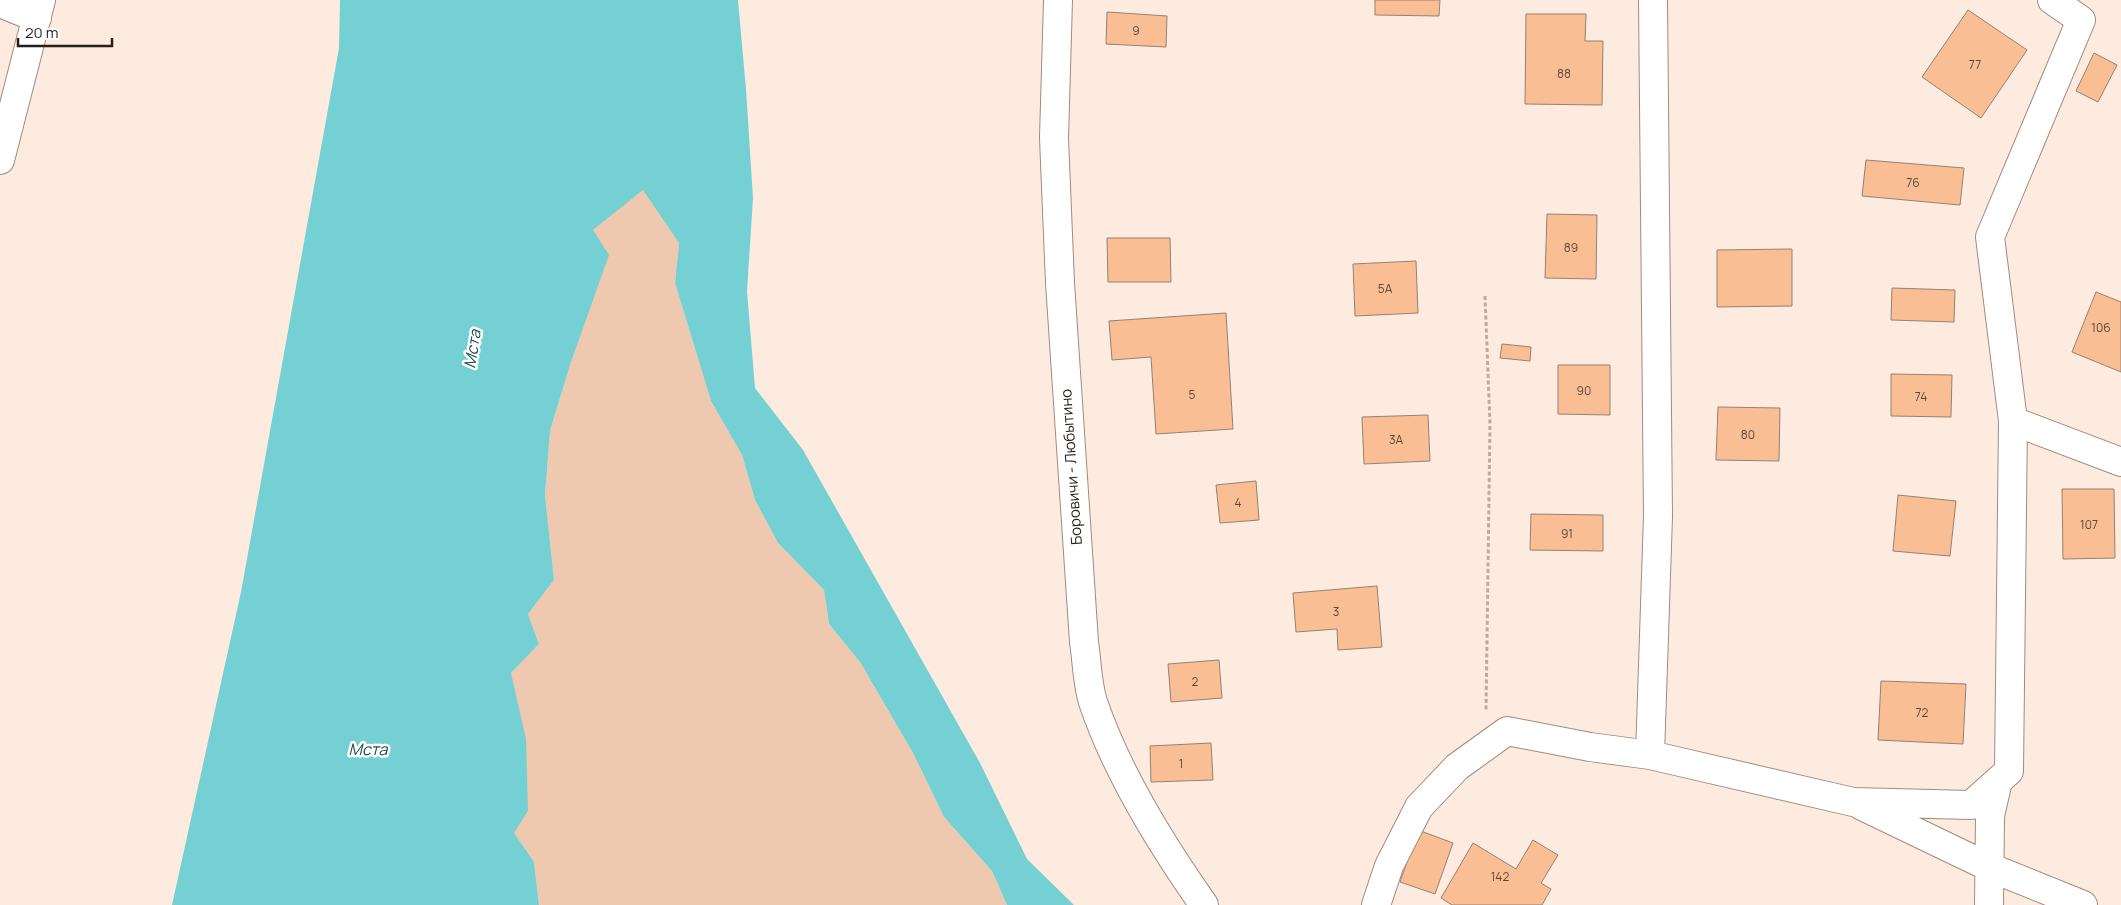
<svg xmlns="http://www.w3.org/2000/svg" width="2121" height="905" font-family="Manrope,sans-serif">
<style>
.green{fill:#efc9af}
.water{fill:#75d0d4}
.building{fill:#f9be94;stroke:#958173}
.lines{fill:none;stroke-linecap:round;stroke-linejoin:round}
.minor-casing{stroke:#a08c7e;stroke-width:30}
.major-casing{stroke:#a08c7e;stroke-width:30}
.path{stroke:#bbaca2;stroke-width:3;stroke-dasharray:4 2.5;stroke-linecap:butt}
.minor{stroke:#fff;stroke-width:28}
.major{stroke:#fff;stroke-width:28}
.labels{text-anchor:middle;dominant-baseline:central;stroke-width:5;stroke-linejoin:round;paint-order:stroke}
.number-label{font-size:12px;fill:#5c4738}
.street-label{font-size:15px;fill:#271f1a;stroke:#fff}
.water-label{font-size:16px;font-style:italic;fill:#234e4f;stroke:#fff}
</style>
<rect width="100%" height="100%" fill="#fdebdf"/>
<path class="green" d="M643,189l36,54 -4,40 36,118 31,54 13,45 23,43 46,47 5,34 31,38 53,91 31,64 48,54 15,34h-468l-5,-43 -21,-29 -2,-160 28,-29 -11,-30 26,-34 -9,-85 5,-64 21,-69 22,-132z"/>
<path class="water" d="M340,0h398l8,89 7,109 -6,93 8,97 48,62 177,313 47,96 47,46h-67l-15,-34 -48,-54 -31,-64 -53,-91 -31,-38 -5,-34 -46,-47 -23,-43 -13,-45 -31,-54 -36,-118 4,-40 -36,-53 -50,40 16,25 -38,107 -21,69 -5,64 9,85 -26,34 11,30 -28,29 15,66 2,72 -14,22 20,29 5,43h-367l69,-313 98,-544z"/>
<path class="building" d="M1375,0h65l-1,16 -64,-1z
M1968,10l59,40 -46,68 -59,-41z
M1107,12l60,4 -1,31 -60,-3z
M1526,14h60l-1,27h18l-1,64 -77,-1z
M2094,53l23,12 -19,37 -22,-11z
M1866,160l98,8 -4,37 -98,-9z
M1547,214l50,1 -1,64 -51,-1z
M1107,238h63l1,44h-63z
M1792,249v57l-75,1v-57z
M1416,261l2,52 -63,3 -2,-52z
M1892,288l63,2 -1,32 -63,-2z
M2096,292l25,10v70l-49,-20z
M1226,313l7,116 -77,5 -5,-77 -39,3 -3,-39z
M1502,344l29,3 -1,14 -30,-3z
M1558,365h52v50l-52,-1z
M1891,374l61,1 -1,42 -60,-1z
M1718,407l62,1 -1,53 -63,-1z
M1428,415l2,46 -66,3 -2,-47z
M1256,481l3,39 -39,3 -4,-38z
M2062,489h52l1,69 -52,1z
M1898,495l58,6 -6,55 -57,-5z
M1531,514l72,1v36l-73,-1z
M1377,586l5,61 -44,3 -1,-21 -41,3 -3,-39z
M1219,660l3,38 -51,4 -3,-38z
M1881,681l85,3 -3,60 -85,-4z
M1211,743l2,37 -62,2 -1,-36z
M1418,830l35,13 -18,51 -35,-12z
M1533,840l25,15 -17,28 10,6 -9,16h-90l-11,-7 32,-55 43,26z"/>
<g class="lines">
<g class="minor-casing">
<path id="minor" d="M2052,0l29,20 -91,217 23,184 108,41
M0,3l37,15
M0,160l41,-160
M1650,755l8,-239 -5,-516
M1862,806l127,61 94,38
M1376,905l13,-39 30,-59 38,-40 50,-36 83,16 60,8 203,47 118,3 38,-34 4,-350
M1989,905l1,-89 8,-35"/>
</g>
<g class="major-casing">
<path id="major" d="M1058,0l-4,138 6,145 24,359c3,19 3,41 9,60 24,71 68,142 111,203"/>
</g>
<path class="path" d="M1485,296l5,128 -4,286"/>
<use href="#minor" class="minor"/>
<use href="#major" class="major"/>
</g>
<g class="labels">
<g class="number-label">
<text x="1136" y="30">9</text>
<text x="1975" y="64">77</text>
<text x="1564" y="73">88</text>
<text x="1913" y="182">76</text>
<text x="1571" y="247">89</text>
<text x="1385" y="288">5А</text>
<text x="2101" y="327">106</text>
<text x="1584" y="390">90</text>
<text x="1192" y="394">5</text>
<text x="1921" y="396">74</text>
<text x="1748" y="434">80</text>
<text x="1396" y="439">3А</text>
<text x="1238" y="502">4</text>
<text x="2089" y="524">107</text>
<text x="1567" y="533">91</text>
<text x="1336" y="611">3</text>
<text x="1195" y="681">2</text>
<text x="1922" y="712">72</text>
<text x="1181" y="763">1</text>
<text x="1500" y="876">142</text>
</g>
<g class="street-label">
<text transform="translate(1071 467) rotate(-94)">Боровичи - Любытино</text>
</g>
<g class="water-label">
<text transform="translate(472 349) rotate(-81)">Мста</text>
<text x="368" y="749">Мста</text>
</g>
</g>
<path d="M18 38v8h94v-8" fill="none" stroke="#271f1a" stroke-width="2.5"/>
<text x="25" y="38" font-size="15" fill="#271f1a" stroke="#ffffff" stroke-width="4" paint-order="stroke">20 m</text>
</svg>
